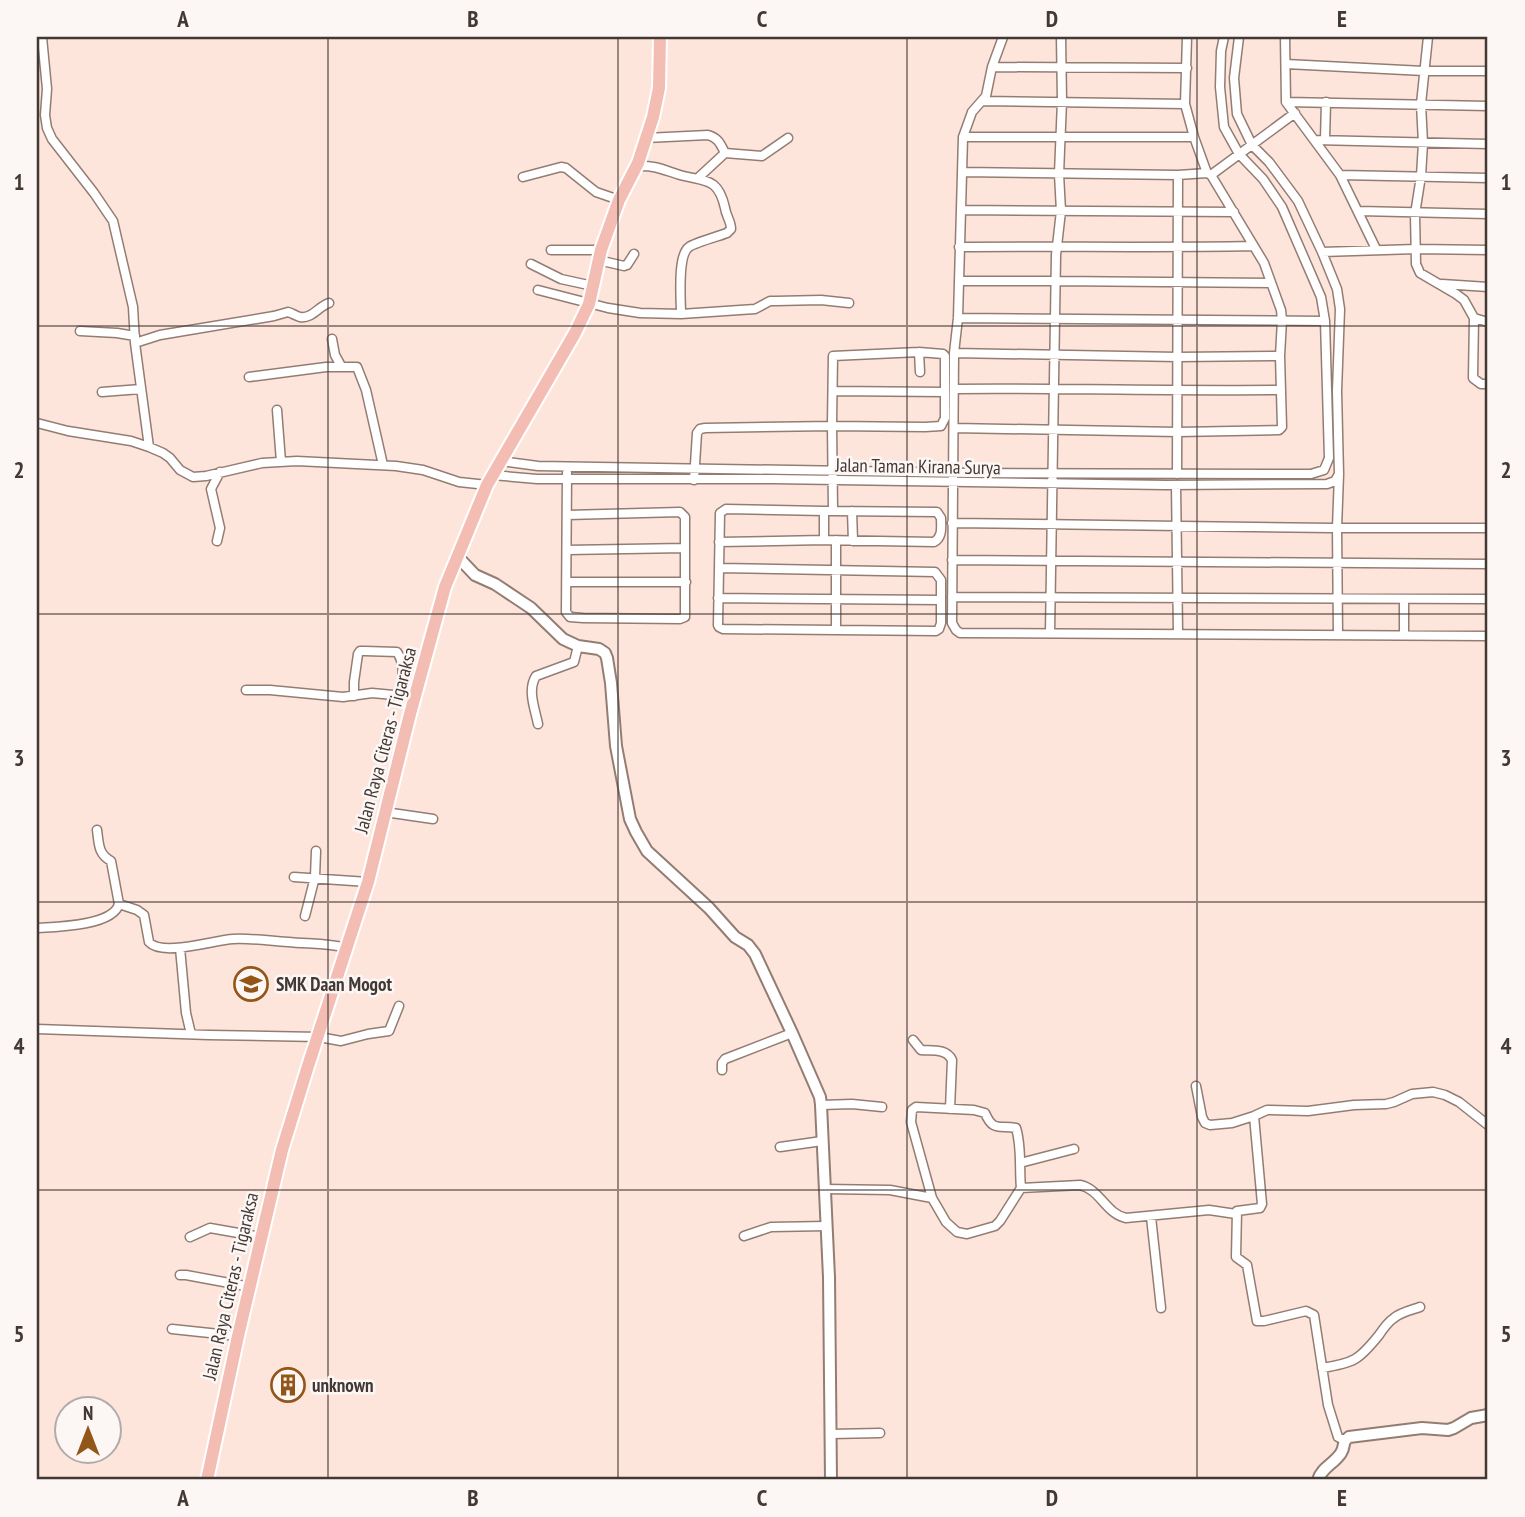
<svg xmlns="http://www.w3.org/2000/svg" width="1525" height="1517" font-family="'PT Sans Narrow',sans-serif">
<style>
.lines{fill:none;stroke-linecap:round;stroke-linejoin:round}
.street-casing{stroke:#937d73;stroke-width:11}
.secondary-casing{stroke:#937d73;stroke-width:14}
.primary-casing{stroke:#fff;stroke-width:16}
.street{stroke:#fff;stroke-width:8}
.secondary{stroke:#fff;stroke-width:10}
.primary{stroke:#f4bdb4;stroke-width:12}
.grid{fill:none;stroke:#423935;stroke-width:2;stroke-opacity:0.55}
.labels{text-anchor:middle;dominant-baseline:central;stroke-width:5;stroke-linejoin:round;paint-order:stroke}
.street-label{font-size:19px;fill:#423935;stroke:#fcf7f5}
.poi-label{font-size:19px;font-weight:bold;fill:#423935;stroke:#fcf7f5;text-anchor:start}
.neatline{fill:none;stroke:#423935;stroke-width:2.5}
.grid-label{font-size:23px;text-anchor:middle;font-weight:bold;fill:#423935}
</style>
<rect width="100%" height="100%" fill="#fee5db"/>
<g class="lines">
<g class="street-casing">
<path id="street" d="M42,37l5,52 -2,26 2,13 5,11 42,54 19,28 20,86 2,36 14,104
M1003,37l-11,30 -6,29 -14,16 -9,25 -5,181 -4,35 -2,270 4,7 4,3 528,3
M1239,37l-5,41 3,36 15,31 17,17 29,39 24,51 15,37 3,20 -3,82 2,83 -2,54 1,107
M1285,37l1,65 54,73 36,74
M1428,37l-7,67 2,39 -2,33 -6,38 1,50 4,9 36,21 8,6 10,18 -1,60 8,6h7
M1286,64l138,7h64
M992,67l195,1
M983,101l202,3
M1286,102l202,4
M963,137h231
M646,138l62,-3c10,3 12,8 17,18l-27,25
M1315,140l173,4
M1325,140l1,-38
M725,153l37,3 26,-18
M637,166c18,-1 27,4 43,9 26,7 38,2 45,33 1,8 6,13 6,21l-4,4c-8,3 -33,10 -38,14 -12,8 -8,53 -8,67
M962,172l216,3 29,-2
M1211,175l84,-62
M1340,175l148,3
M523,177l38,-10 5,1 30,24 23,8
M961,210l273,2
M1359,211l129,3
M959,247c98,-1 196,1 294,-1
M551,250h50
M1322,252l94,-3 72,1
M598,260l26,6 3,-1 7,-11
M531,264l30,15 32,7
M959,281h97l215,2
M1442,284l46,3
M538,290l70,18 32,5 41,1 59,-4 15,-1 15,-8h6l45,-1 28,3
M958,318l367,3
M1474,318l14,4
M80,331l37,2 18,3
M332,339l3,16 6,11
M135,343l25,-8 114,-19 14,-4c4,1 8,4 12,5 12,2 19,-11 29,-14
M919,352l1,20
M954,353l224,4 102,-1
M249,377l77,-10h31l9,23 17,75
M954,389c109,-1 218,2 327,1
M833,391l112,1
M102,392l39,-3
M277,410l4,52
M37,423l31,8 63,10 18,6 14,6 7,5 10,12 13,7 13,-1 56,-13 35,-2 99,5 27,4 36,12 28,3
M954,428l224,4 101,-2 3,-3 -2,-71 2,-36 -1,-10 -17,-47 -53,-88 -4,-2 -13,-36 -9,-33 2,-67
M500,461l38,5 434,7 339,1 13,-4 5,-12 -4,-137 -4,-24 -39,-90 -19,-28 -24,-25 -15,-27 -4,-40 1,-36 3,-14
M1177,474l1,-299
M492,475l45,4h236l392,6 162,-1 8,-3 4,-7
M694,480l3,-47 3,-4 5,-1 127,-2 93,1 16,-1 4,-8v-62l-2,-2 -24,-2 -86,4 -1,67v3l1,85h-9v29l110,2c9,-5 7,-15 7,-24l-4,-6 -104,-1
M1176,485l2,148
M852,511l1,30
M567,515l113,-3 5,5v100l-5,2 -97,-1 -13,-1 -4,-5 1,-139
M952,523l381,5h155
M836,540v90
M217,541l3,-13 -9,-39 9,-17
M719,542l105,-2
M567,550l118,-2
M952,560l536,4
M719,568l216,4 6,8v43l-2,6 -3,2 -213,-2 -4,-2 -1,-2 2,-112 6,-4 98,2
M567,582h119
M952,597l536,2
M718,598l223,2
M1050,633l6,-378 5,-44 -2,-37 3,-73 -1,-64
M1404,635v-36
M246,690h24l73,7 29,-4 43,4
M354,696v-14l4,-28 2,-3h5l32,1c9,13 5,29 4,44
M538,724c-3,-15 -11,-34 -2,-48l38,-14 4,-16
M385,812l48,7
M97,830c2,14 1,24 14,31l8,43
M294,877l74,5
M305,916l10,-39 1,-26
M37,928c19,-1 76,-2 82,-24l18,6 7,5 5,27c13,15 65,-2 84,-3 18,-1 37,2 55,3 19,2 40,1 59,6
M180,948l6,65 5,21
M37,1029l172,6 110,2 22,4 27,-7 21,-3 10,-25
M913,1040l8,10c11,1 25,-2 31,10l-2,49
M722,1070v-7l3,-4 67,-26
M1196,1086l6,31 3,6 5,2 22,-2 22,-7 13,-6 41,1 46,-6 32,-1 8,-2 18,-8 21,-2 12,3 14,7 29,23
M821,1105l31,-1 30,3
M1254,1116l8,88 -2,4 -23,3 -1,46 11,8 10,56h7l42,-10 8,4 14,90 10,32 6,3
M780,1147l42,-6
M1020,1163l54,-14
M1021,1188l-21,33 -5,5 -28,8 -10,-2 -11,-10 -14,-24 -21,-76 1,-12 4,-3 58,3 11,3c8,19 14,12 31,15 6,19 3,40 5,60l59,-3c20,4 26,29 46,33l83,-8 27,4
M825,1189l65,1 42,8
M1151,1217l10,91
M744,1236l27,-9 56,-1
M190,1237l20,-9 51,9
M180,1275h6l65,12
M172,1329l66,7
M1322,1368c32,-5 37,-8 57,-33 4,-6 9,-13 15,-17 7,-6 18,-8 26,-11
M831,1434l49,-1"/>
</g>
<g class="secondary-casing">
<path id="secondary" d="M457,556l18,19 20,9 36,24 32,31 15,7 21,3 6,4 2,5 4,25 5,63 14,73 6,13 11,19 62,57 26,29 13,8 7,9 37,79 28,64 1,8 8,172 2,203
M1318,1480c4,-13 16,-16 23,-27 5,-8 0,-10 8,-16l73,-9 26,2 6,-2 17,-10 17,-3"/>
</g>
<g class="primary-casing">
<path id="primary" d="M207,1480l31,-144 44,-186 26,-84 60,-184 42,-168 35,-127 42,-102 88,-152 14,-29 12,-54 18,-50 19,-37 15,-46 6,-29 1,-51"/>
</g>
<use href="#street" class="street"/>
<use href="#secondary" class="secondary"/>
<use href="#primary" class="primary"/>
</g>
<path class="grid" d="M328,37v1443M618,37v1443M907,37v1443M1197,37v1443M37,326h1451M37,614h1451M37,902h1451M37,1190h1451"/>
<defs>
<g id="school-ring" transform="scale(1.75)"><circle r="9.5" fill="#fcf7f5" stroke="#935619" stroke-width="1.5"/><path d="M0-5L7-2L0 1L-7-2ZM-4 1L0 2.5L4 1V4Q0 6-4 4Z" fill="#935619"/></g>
<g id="building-ring" transform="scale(1.75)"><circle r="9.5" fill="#fcf7f5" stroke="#935619" stroke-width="1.5"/><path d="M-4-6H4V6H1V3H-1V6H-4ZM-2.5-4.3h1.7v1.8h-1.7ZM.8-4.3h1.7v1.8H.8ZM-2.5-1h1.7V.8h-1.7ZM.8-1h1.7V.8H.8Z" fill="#935619"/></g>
</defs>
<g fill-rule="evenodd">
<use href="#school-ring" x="251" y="984"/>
<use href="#building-ring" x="288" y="1385"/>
</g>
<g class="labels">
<g class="street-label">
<text transform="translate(918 466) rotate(1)">Jalan Taman Kirana Surya</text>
<text transform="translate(385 740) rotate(-75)">Jalan Raya Citeras - Tigaraksa</text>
<text transform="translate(230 1286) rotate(-77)">Jalan Raya Citeras - Tigaraksa</text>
</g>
<g class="poi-label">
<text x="276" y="984">SMK Daan Mogot</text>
<text x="312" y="1385">unknown</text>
</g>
</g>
<rect width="1525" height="1517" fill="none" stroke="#fcf7f5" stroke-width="77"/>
<g transform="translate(88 1430)"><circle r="33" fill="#fcf7f5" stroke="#b2aba8" stroke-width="2"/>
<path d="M0-5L12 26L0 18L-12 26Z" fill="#935619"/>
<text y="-10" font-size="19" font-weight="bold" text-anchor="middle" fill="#423935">N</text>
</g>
<rect x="38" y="38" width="1448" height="1440" class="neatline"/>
<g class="grid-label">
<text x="183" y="27">A</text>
<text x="473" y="27">B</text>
<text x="762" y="27">C</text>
<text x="1052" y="27">D</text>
<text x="1342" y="27">E</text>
<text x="19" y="190">1</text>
<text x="1506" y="190">1</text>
<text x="19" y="478">2</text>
<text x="1506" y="478">2</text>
<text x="19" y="766">3</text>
<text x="1506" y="766">3</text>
<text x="19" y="1054">4</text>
<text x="1506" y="1054">4</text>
<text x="19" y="1342">5</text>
<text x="1506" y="1342">5</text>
<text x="183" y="1506">A</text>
<text x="473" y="1506">B</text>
<text x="762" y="1506">C</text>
<text x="1052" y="1506">D</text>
<text x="1342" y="1506">E</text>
</g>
</svg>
